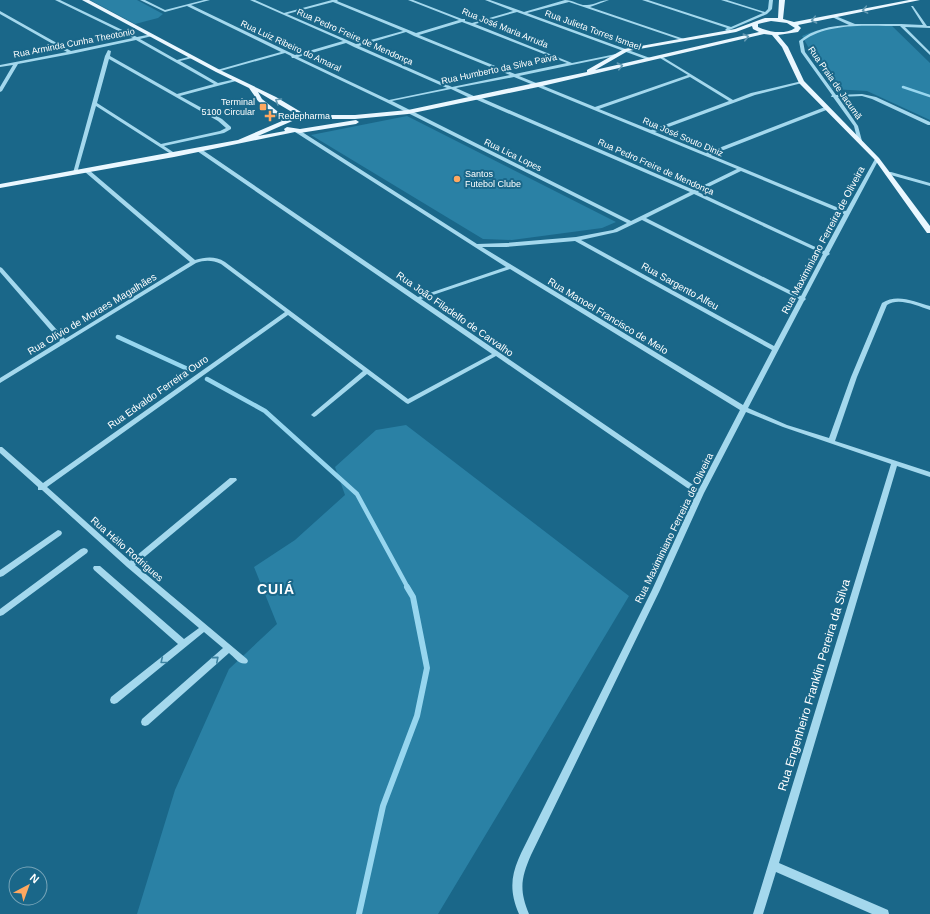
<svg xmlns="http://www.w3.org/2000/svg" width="930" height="914" font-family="Helvetica,sans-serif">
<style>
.green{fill:#2a81a5}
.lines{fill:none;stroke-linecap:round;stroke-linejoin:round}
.stream-far3{stroke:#97d6ef;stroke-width:2.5}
.stream-far2{stroke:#97d6ef;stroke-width:3.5}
.stream-far1{stroke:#97d6ef;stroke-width:4.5}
.stream{stroke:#97d6ef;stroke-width:6}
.minor{fill:#a4d8ed;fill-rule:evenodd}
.major{fill:#eaf7ff;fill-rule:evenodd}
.oneway{stroke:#6399b2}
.oneway2{stroke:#3c83a2}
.poi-dot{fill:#ffa860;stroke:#1a6789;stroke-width:1.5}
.labels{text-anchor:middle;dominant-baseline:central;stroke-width:4;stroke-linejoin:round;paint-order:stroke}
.far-street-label{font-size:9px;fill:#fff;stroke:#1a6789}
.far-poi-label{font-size:9px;fill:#fff;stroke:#1a6789;text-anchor:start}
.street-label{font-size:10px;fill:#fff;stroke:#1a6789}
.near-street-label{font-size:12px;fill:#fff;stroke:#1a6789}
.district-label{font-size:14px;font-weight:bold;letter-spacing:1px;fill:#fff;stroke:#1a6789}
</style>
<rect width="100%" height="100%" fill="#1a6789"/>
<path class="green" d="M90,0h47l26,14 -5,4 -23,6z
M890,24l40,39v57l-63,-29 -35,-2 -30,-53c26,-12 59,-11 88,-12z
M407,116l209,106 -14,6 -90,12 -29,-1 -172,-104z
M406,425l223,171 -191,318h-301l38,-124 54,-121 48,-45 -23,-57 41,-27 50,-45 -10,-28 41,-37z"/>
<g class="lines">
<path class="stream-far3" d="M903,87l27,9"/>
<path class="stream-far2" d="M118,337l2,1"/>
<path class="stream-far1" d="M118,337l74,34
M207,379l58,32 92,83 51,94"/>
<path class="stream" d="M359,914l24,-108 34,-90 10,-48 -14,-71 -6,-10"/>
<path class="minor" d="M55,0h5l77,37 15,-3v2l-12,3 37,21 15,-4v2l-12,3 38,22 18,-4v2l-56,15 42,23 9,8v2l-7,4 -60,13 12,8v2h-2l-78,-50 -19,67 -4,1v-1l32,-117 3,-6 3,1 -1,5 67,38 37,-10 -78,-44 -65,14 -53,10 -16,27 -2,1v-5l13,-22 -13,2v-2l67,-13 -67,-38v-3l71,40 62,-13zM109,59l109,62 8,7 -6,3 -59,13 -64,-41z
M140,0h5l20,10 39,-10h6l-19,5 104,50 48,-14 -93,-41h5l29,13 48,-13h6l-1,1 79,32 43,-13 -51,-20h5l49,19h3v2l7,2 41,-12 -28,-11h5l34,12 41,-12c8,0 15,6 22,5 7,0 14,-5 22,-5l-19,7 94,32 -3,1 -112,-38 -42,11 123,45v2h-2l-131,-48 -42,12 97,39 44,-9v2h-1l-96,20 76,31 93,-32 -28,-17 -1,-1 2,-1 72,44 18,-7 51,-12v2l-47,12 -100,37 51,21 119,-46h4v2l-118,46 135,56 29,-52 4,-1v1l-50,94 1,1 -3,2 -22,42 1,1 -2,2 -56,107 39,17 42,13 22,-61 31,-74c15,-10 33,-1 48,3v4c-13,-4 -31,-13 -43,-5l-30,72 -22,64 95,31v5l-33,-11 -118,397 109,47 1,4h-17l-96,-42 -13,42h-10l138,-450 -108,-37 -37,-15 -42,81 -44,97 -129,265c-10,23 -12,35 -2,59h-10c-15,-34 -2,-52 13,-83l120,-241 44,-96 -200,-138 -88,48 -2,-1 -39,-29 -51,42 -2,1 -3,-2 1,-1 51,-43 -75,-56 -241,172 83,74 100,-83h6l1,2 -102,85 112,94 1,2 -1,2c-7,3 -13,-6 -18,-10l-81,72 -3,1 -3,-1 -1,-3 1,-3 81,-71 -19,-16 -87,71 -3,1 -3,-1 -1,-3 1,-3 67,-53 -84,-74 -1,-2 1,-2h6l84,73 15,-11 -72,-61 -85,-77h-4v-3l-38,-34v-6h2l41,36 242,-171 -64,-48c-9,-4 -16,-4 -25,-1l-196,120v-5l60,-37 -60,-69v-5l2,1 63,71 125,-77 -105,-90v-2h4l106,90c11,-3 20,-4 30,2l183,137 84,-45 -295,-203v-2h4l217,148 88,-30 -211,-135v-2h4l178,114 29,-1 70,-6 37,-7 14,-7 -241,-121 -92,-44h-2l-1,-2 -6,-3 -68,19v-2l64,-18 -94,-46 -22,6zM333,2l70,29 -47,13 -69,-30zM462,22l105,41 -52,11 -96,-39zM406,32l8,4 96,39 -58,12 -93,-41zM346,43l8,4 93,41 -58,12 -91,-43zM514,77l223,92 -43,21 -215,-93h-3l-20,-9zM690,77l39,24 -78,29 -52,-21zM451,89l21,10h3l215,93 -59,29 -239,-120zM741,171l103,43 -20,37 -126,-59zM694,194l129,60 -22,42 -155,-78zM642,220l157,79 -25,47 -193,-106 36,-8zM575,241l197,109 -29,55 -261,-158h24zM510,269l230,141 -41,79 -278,-190z
M642,0h6l83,27 32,-14 -42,-13h6l38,12 3,-3 1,-9h4l-1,9 -5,5 -40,17 -2,-1 2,-2z
M911,6h2l14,20h3v2l-25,-1 25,25v3l-30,-29c-30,0 -72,-4 -97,15l2,11 31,43 26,-1 14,3 54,25v3h-2l-56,-26 -10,-3 -24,1 20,29 4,15 -4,1 -4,-16 -21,-29h-2l1,-2 -31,-43 -2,-11c14,-12 32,-15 50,-16l-17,-8v-2h1l22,9h46l22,1z
M887,172h4l39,11v3l-43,-12z
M58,530l3,1 1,2 -1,2 -58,41 -3,1v-7z
M84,548l3,1 1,2 -1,2 -84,62 -3,1v-7l81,-60z"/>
<path class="major" d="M82,0h7l131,70 56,27 30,18h49l53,-5 179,-38v-2l37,-21 111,-20 30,-11h13l1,-18h6l-2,19 11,3 115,-22h11l-122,25 3,3 -3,4 -20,3 10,12 16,34 75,77 51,68v7h-3l-52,-73 -76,-77 -17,-36 -10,-12 -8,-1 -226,53 -130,27 -53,5h-58l-39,17 27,-5 -1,-2 3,-2 13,2 56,-9 3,2 -3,2 -56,9 -5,-1 -121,25 -174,31v-4l238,-44 44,-19 -24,-20 -9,-13 -33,-16zM771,21l16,2 8,5c-10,7 -27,4 -37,-1v-3zM752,26l1,3 6,3 -164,38 33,-19 108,-19zM258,92l39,23 -10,4 -25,-20z"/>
</g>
<defs><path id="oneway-chevron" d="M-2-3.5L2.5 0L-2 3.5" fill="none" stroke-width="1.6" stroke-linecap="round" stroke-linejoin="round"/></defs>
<g class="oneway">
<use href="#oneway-chevron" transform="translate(865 10) rotate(169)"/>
<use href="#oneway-chevron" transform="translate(814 20) rotate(168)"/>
<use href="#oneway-chevron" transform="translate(746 37) rotate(-13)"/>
<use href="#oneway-chevron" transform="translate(620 66) rotate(-13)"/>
<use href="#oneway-chevron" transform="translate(278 101) rotate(-149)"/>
</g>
<g class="oneway2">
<use href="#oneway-chevron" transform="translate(216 659) rotate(-41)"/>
<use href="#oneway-chevron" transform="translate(163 661) rotate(141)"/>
</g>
<g class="poi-dot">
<rect x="259" y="103" width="8" height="8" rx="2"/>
<path d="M268 110h4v4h4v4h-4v4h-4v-4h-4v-4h4z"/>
<circle cx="457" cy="179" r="4"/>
</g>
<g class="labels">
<g class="far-street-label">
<text transform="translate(505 28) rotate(22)">Rua José Maria Arruda</text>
<text transform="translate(593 30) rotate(20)">Rua Julieta Torres Ismael</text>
<text transform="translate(355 37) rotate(24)">Rua Pedro Freire de Mendonça</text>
<text transform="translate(74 43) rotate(-11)">Rua Arminda Cunha Theotonio</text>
<text transform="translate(291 46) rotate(25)">Rua Luiz Ribeiro do Amaral</text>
<text transform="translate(499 69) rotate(-12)">Rua Humberto da Silva Paiva</text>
<text transform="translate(835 83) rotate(55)">Rua Praia de Jacumã</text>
<text transform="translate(683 137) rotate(23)">Rua José Souto Diniz</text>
<text transform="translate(513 155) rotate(26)">Rua Lica Lopes</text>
<text transform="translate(656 167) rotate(24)">Rua Pedro Freire de Mendonça</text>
</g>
<g class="far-poi-label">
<text x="255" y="102" text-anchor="end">Terminal<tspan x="255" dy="10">5100 Circular</tspan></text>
<text x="278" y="116">Redepharma</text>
<text x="465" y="174">Santos<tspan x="465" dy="10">Futebol Clube</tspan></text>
</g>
<g class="street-label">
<text transform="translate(823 240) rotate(-62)">Rua Maximiniano Ferreira de Oliveira</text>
<text transform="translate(680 286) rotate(29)">Rua Sargento Alfeu</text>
<text transform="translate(92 314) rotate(-31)">Rua Olívio de Moraes Magalhães</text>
<text transform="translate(455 314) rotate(35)">Rua João Filadelfo de Carvalho</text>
<text transform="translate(608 316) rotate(31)">Rua Manoel Francisco de Melo</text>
<text transform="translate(158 392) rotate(-35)">Rua Edvaldo Ferreira Ouro</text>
<text transform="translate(674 528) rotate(-64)">Rua Maximiniano Ferreira de Oliveira</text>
<text transform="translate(127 549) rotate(41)">Rua Hélio Rodrigues</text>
</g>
<g class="near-street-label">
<text transform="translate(814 685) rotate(-73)">Rua Engenheiro Franklin Pereira da Silva</text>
</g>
<g class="district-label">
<text x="276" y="589">CUIÁ</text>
</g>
</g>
<g transform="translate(28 886) rotate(41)"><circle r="19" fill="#1a6789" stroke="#76a4b8"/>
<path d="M0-3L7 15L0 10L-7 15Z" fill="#ffa860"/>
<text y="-6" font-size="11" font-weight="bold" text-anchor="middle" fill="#ffffff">N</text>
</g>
</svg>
